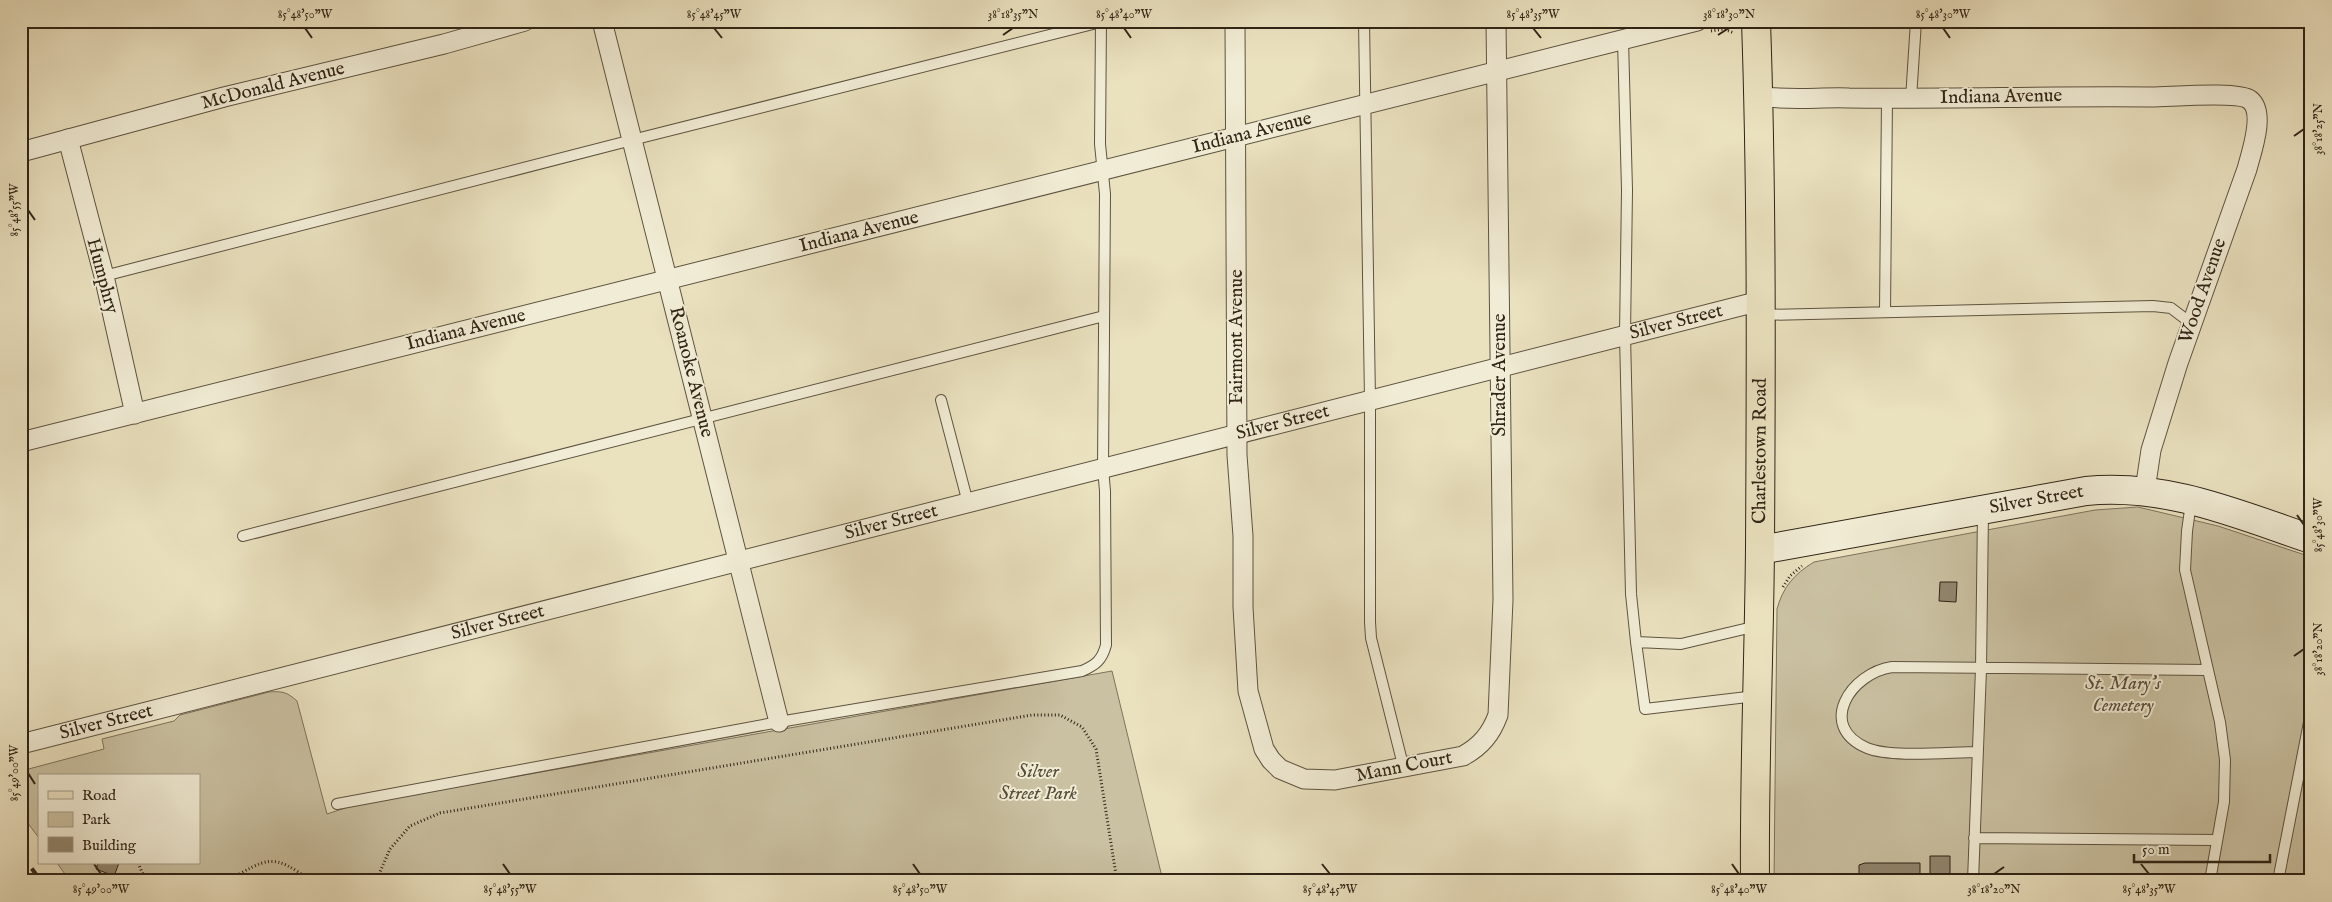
<svg xmlns="http://www.w3.org/2000/svg" width="2332" height="902" font-family="'IM FELL English',serif">
<style>
.green{fill:#cac1a2;stroke:#7d725c}
.building{fill:#91866e;stroke:#302416}
.lines{fill:none;stroke-linecap:round;stroke-linejoin:round}
.lane-casing{stroke:#5e5340;stroke-width:12}
.street-casing{stroke:#5e5340;stroke-width:21}
.secondary-casing{stroke:#302416;stroke-width:30}
.primary-casing{stroke:#302416;stroke-width:30}
.path{stroke:#302416;stroke-width:3;stroke-dasharray:1 2.5;stroke-linecap:butt}
.lane{stroke:#f1ecd5;stroke-width:10}
.street{stroke:#f1ecd5;stroke-width:19}
.secondary{stroke:#f1ecd5;stroke-width:28}
.primary{stroke:#eae1bf;stroke-width:28}
.rail{stroke:#302416;stroke-width:4;stroke-dasharray:9 9;stroke-linecap:butt}
.ticks{fill:none;stroke:#302416;stroke-width:2}
.labels{text-anchor:middle;dominant-baseline:central;stroke-width:4;stroke-linejoin:round;paint-order:stroke}
.street-label{font-size:19px;fill:#302416;stroke:#f1ecd5}
.park-label{font-size:19px;font-style:italic;fill:#564b39;stroke:#f1ecd5}
.neatline{fill:none;stroke:#302416;stroke-width:2}
.ticks-label{font-size:12px;text-anchor:middle;fill:#302416}
</style>
<rect width="100%" height="100%" fill="#eae1bf"/>
<filter id="stains"><feTurbulence type="fractalNoise" baseFrequency=".004" numOctaves="4"/><feColorMatrix values="0 0 0 0 .2 0 0 0 0 .09 0 0 0 0 .02 0 0 0 .5 -.17"/></filter>
<radialGradient id="worn" r=".72"><stop offset=".6" stop-color="#630" stop-opacity="0"/><stop offset="1" stop-color="#630" stop-opacity=".3"/></radialGradient>
<path class="green" d="M2138,507l80,19 93,31v324h-537l3,-272c6,-22 17,-35 37,-47l281,-52z
M1112,671l51,210h-1093l-13,-18h142v-87h-160v62l-18,-24v-43l83,-22 -2,-10 72,-18 6,-6 89,-23c13,-1 18,0 28,9l30,113 27,-9z"/>
<path class="building" d="M1940,582h17l-1,20 -17,-1z
M1930,856h20v25h-20z
M98,863h21l-5,13 -18,-7z
M1865,863h55v18h-61v-16z"/>
<g class="lines">
<g class="lane-casing">
<path id="lane" d="M1364,21l6,379v222l1,16 33,131
M1623,40l4,150 -2,145 6,259 5,48 45,2 76,-18
M1911,99l5,-78
M104,276l528,-136 469,-118
M1885,312l2,-214
M1762,315l391,-9 18,2 21,16
M941,400l27,103
M2191,503l-4,28 -2,39 35,152 5,38 -1,42 -14,79
M243,536l861,-220
M1636,642l9,67 111,-13
M1978,752c-28,0 -87,6 -111,-4 -51,-22 -16,-75 25,-81l315,3
M337,804l442,-82 303,-51c14,-6 20,-11 24,-26l-1,-154 -2,-23 2,-274 -5,-50 1,-123
M1974,838l242,2
M1973,881l8,-212 2,-157
M2278,881l33,-169"/>
</g>
<g class="street-casing">
<g id="street">
<path d="M602,21l177,701"/>
<path d="M1235,21l2,434 6,81v71l5,84 16,58 7,11 9,9 24,10 31,1 128,-24c18,-10 28,-22 35,-41l5,-115 -7,-579"/>
<path d="M1758,96c30,5 61,1 91,2 101,1 202,-2 303,-1 19,0 86,-6 98,3 16,13 1,53 -3,69l-69,194 -27,87 -6,40"/>
<path d="M68,139l36,137 31,138"/>
<path d="M21,152l203,-55 220,-53 81,-23"/>
<path d="M21,442l1676,-421"/>
<path id="s1" d="M21,744l1739,-443"/>
</g>
</g>
<g class="secondary-casing">
<g id="secondary">
<path id="s2" d="M1760,550l326,-59c80,-8 151,23 225,48"/>
</g>
</g>
<g class="primary-casing">
<g id="primary">
<path id="s3" d="M1755,881c-1,-111 4,-222 5,-333 1,-175 2,-351 -4,-527"/>
</g>
</g>
<path class="path" d="M1711,31l13,-2 10,4
M1783,587l7,-11 12,-10
M138,863l8,18
M227,881c41,-23 45,-29 84,0
M376,881l14,-32 20,-23 30,-13 592,-98h28l22,12 14,22 21,132"/>
<use href="#lane" class="lane"/>
<use href="#street" class="street"/>
<use href="#secondary" class="secondary"/>
<use href="#primary" class="primary"/>
<path class="rail" d="M21,854l20,27"/>
</g>
<path class="ticks" d="M305,28l7,10M714,28l8,10M1124,28l7,10M1533,28l8,10M1943,28l7,10M1003,35l10,-7M1718,35l11,-7M2294,136l10,-7M28,210l7,10M2297,515l7,10M2294,656l10,-7M28,773l7,11M94,864l7,10M503,864l7,10M913,864l7,10M1322,864l8,10M1732,864l7,10M2141,864l8,10M1994,874l10,-7"/>
<g class="labels">
<g class="street-label">
<text transform="translate(273 86) rotate(-14)">McDonald Avenue</text>
<text transform="translate(2001 97) rotate(-1)">Indiana Avenue</text>
<text transform="translate(1252 133) rotate(-14)">Indiana Avenue</text>
<text transform="translate(859 232) rotate(-14)">Indiana Avenue</text>
<text transform="translate(102 276) rotate(75)">Humphry</text>
<text transform="translate(2203 291) rotate(-71)">Wood Avenue</text>
<text stroke="none"><textPath href="#s1" startOffset="1708">Silver Street</textPath></text>
<text transform="translate(466 330) rotate(-14)">Indiana Avenue</text>
<text transform="translate(1237 337) rotate(-90)">Fairmont Avenue</text>
<text transform="translate(691 372) rotate(76)">Roanoke Avenue</text>
<text transform="translate(1500 375) rotate(-90)">Shrader Avenue</text>
<text stroke="none"><textPath href="#s1" startOffset="1302">Silver Street</textPath></text>
<text stroke="none"><textPath href="#s3" startOffset="430">Charlestown Road</textPath></text>
<text stroke="none"><textPath href="#s2" startOffset="281">Silver Street</textPath></text>
<text stroke="none"><textPath href="#s1" startOffset="898">Silver Street</textPath></text>
<text stroke="none"><textPath href="#s1" startOffset="492">Silver Street</textPath></text>
<text stroke="none"><textPath href="#s1" startOffset="88">Silver Street</textPath></text>
<text transform="translate(1404 767) rotate(-11)">Mann Court</text>
</g>
<g class="park-label">
<text x="2123" y="684">St. Mary's<tspan x="2123" dy="22">Cemetery</tspan></text>
<text x="1038" y="772">Silver<tspan x="1038" dy="22">Street Park</tspan></text>
</g>
</g>
<rect width="2332" height="902" fill="none" stroke="#eae1bf" stroke-width="55"/>
<rect x="38" y="774" width="162" height="90" fill="#f1ecd5" stroke="#a49c89"/>
<rect x="48" y="791" width="25" height="8" fill="#eae1bf" stroke="#a49c89"/>
<text x="82" y="800" font-size="15" fill="#302416">Road</text>
<rect x="48" y="812" width="25" height="15" fill="#cac1a2" stroke="#a49c89"/>
<text x="82" y="824" font-size="15" fill="#302416">Park</text>
<rect x="48" y="837" width="25" height="15" fill="#91866e" stroke="#a49c89"/>
<text x="82" y="850" font-size="15" fill="#302416">Building</text>
<path d="M2134 854v8h136v-8" fill="none" stroke="#302416" stroke-width="2.5"/>
<text x="2142" y="854" font-size="15" fill="#302416" stroke="#f1ecd5" stroke-width="4" paint-order="stroke">50 m</text>
<rect x="28" y="28" width="2276" height="846" class="neatline"/>
<g class="ticks-label">
<text x="305" y="18">85°48'50"W</text>
<text x="714" y="18">85°48'45"W</text>
<text x="1013" y="18">38°18'35"N</text>
<text x="1124" y="18">85°48'40"W</text>
<text x="1533" y="18">85°48'35"W</text>
<text x="1729" y="18">38°18'30"N</text>
<text x="1943" y="18">85°48'30"W</text>
<text transform="translate(2318 129) rotate(-90)" y="4">38°18'25"N</text>
<text transform="translate(14 210) rotate(-90)" y="4">85°48'55"W</text>
<text transform="translate(2318 525) rotate(-90)" y="4">85°48'30"W</text>
<text transform="translate(2318 649) rotate(-90)" y="4">38°18'20"N</text>
<text transform="translate(14 773) rotate(-90)" y="4">85°49'00"W</text>
<text x="101" y="893">85°49'00"W</text>
<text x="510" y="893">85°48'55"W</text>
<text x="920" y="893">85°48'50"W</text>
<text x="1330" y="893">85°48'45"W</text>
<text x="1739" y="893">85°48'40"W</text>
<text x="1994" y="893">38°18'20"N</text>
<text x="2149" y="893">85°48'35"W</text>
</g>
<rect width="100%" height="100%" filter="url(#stains)"/>
<rect width="100%" height="100%" fill="url(#worn)"/>
</svg>
